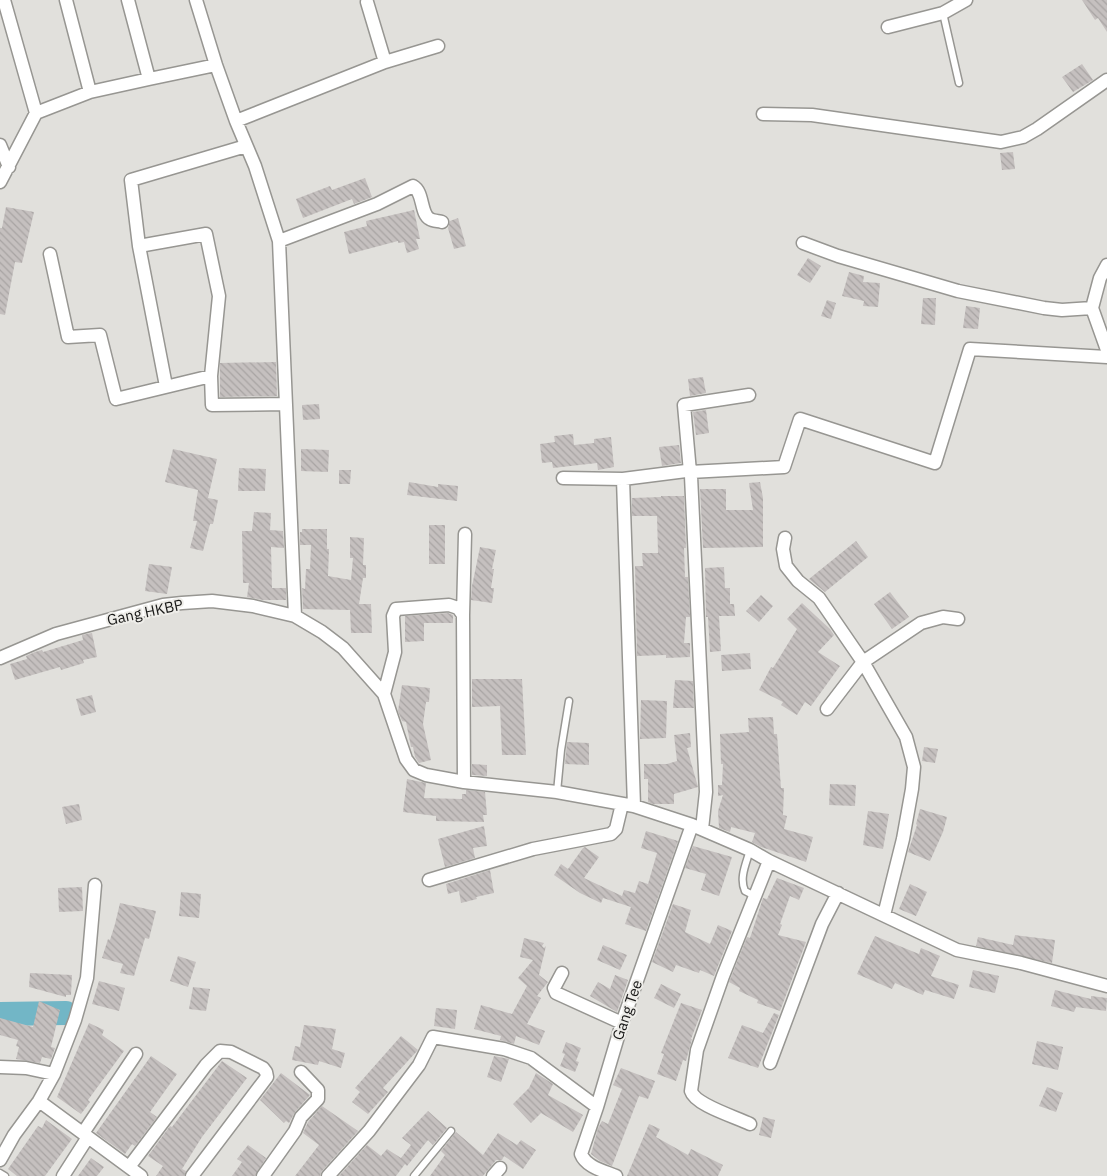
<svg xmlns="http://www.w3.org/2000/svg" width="1107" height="1176" font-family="'IBM Plex Sans',sans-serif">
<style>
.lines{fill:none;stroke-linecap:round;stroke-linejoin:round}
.river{stroke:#72b6c6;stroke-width:24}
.building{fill:url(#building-back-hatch)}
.service-casing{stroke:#979692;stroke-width:9}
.minor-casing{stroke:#979692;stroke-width:15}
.service{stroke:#fff;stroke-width:6}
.minor{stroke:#fff;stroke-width:12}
.labels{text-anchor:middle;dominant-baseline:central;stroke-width:4;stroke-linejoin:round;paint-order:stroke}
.street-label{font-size:15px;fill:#181817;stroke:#eeede9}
</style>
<defs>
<pattern id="building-back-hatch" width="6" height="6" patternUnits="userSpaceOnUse" patternTransform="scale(1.25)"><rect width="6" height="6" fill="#c5c0bf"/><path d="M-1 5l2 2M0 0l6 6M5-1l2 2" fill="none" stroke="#a8a4a3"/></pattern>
</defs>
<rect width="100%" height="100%" fill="#e1e0dc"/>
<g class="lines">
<path class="river" d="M0,1014l66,-1"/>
</g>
<path class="building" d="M1082,0h25v32l-9,-14 -3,2z
M1082,64l11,16 -20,12 -11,-15z
M1013,152l2,17 -13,1 -2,-17z
M365,178l7,19 -18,7 -2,-5 -49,19 -7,-19 34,-13 2,4z
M6,207l28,5 -12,51 -7,-1 -10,53 -5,-1v-86h2z
M414,210l6,29h-4l3,10 -12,4 -3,-11 -6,1v-2l-49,13 -5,-22 23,-6 -1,-5z
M458,218l8,28 -12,3 -6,-21 2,-7z
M808,258l13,8 -11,17 -13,-8z
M849,272l15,4 -1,6 17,1 -2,24 -15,-1 1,-5 -22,-5z
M923,298h13l-1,27 -14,-1z
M827,300l9,3 -5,16 -10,-3z
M966,306l14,2 -2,21 -15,-1z
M276,362l1,34 -57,1v-34z
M703,377l3,16 -16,3 -2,-17z
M319,404l1,15 -17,1 -1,-15z
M706,410l3,23 -13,2 -3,-23z
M573,434l1,11 20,-2v-4l17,-2 3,30 -16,3 -1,-7 -44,5 -1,-6 -10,1 -2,-19 15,-2 -1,-6z
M679,445l2,18 -19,3 -3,-19z
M173,449l44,10 -9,39 10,2 -5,24h-3l-7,27 -13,-3 7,-27h-4l5,-31 -33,-8z
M301,449l28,1 -1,22 -27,-1z
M239,468l27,1 -1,22h-27z
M339,470h12l-1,14h-11z
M409,482l29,5v-3l20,2 -1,15 -50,-6z
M760,482l3,16v49l-60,1 -3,-59h26v21h27l-4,-27z
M661,496h23l2,52h-2l1,29h3l2,40h-4l-2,26h6v14l-24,1v-3l-29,1 -2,-90h8l-1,-13h16l-1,-37h-25v-18l29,-1z
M254,512l17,1 -1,17 13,1 1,17 -13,-1 1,41h14v12h-23l-16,-3 2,-14h-6l-1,-52h10z
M429,525h16v39h-16z
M302,529h25v20h2l-1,27 23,4 2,-22h-3v-21l14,1 -1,27h3v13h-3l-4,26h12l1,29h-21l-1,-23 -47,-1 -1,-21 3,1 1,-20h4l1,-24h-11v-13h2z
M856,541l12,16 -32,26 -11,9 -16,-13z
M480,547l16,3 -4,19h2l-3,19h3l-2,15 -21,-3 1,-14z
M149,564l23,3 -5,27 -22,-3z
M724,567l1,21h5v16h4l1,12h-16l2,35 -11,1 -2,-35h-2l-1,-49z
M890,592l19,25 -17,12 -18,-25z
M761,595l12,11 -14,16 -13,-11z
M802,603l28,26 4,6 -16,17 22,14 -29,40 -6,-4 -8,13 -16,-10 2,-3 -24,-12 12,-23 2,1 24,-39 -10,-10z
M448,613l5,2v8h-29v18l-19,1v-26z
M92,633l5,24 -14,3 1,3 -23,7 -1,-3 -45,13 -5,-16 17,-5 -1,-3 9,-4 7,-2 1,2 40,-12 -1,-5z
M750,653l1,16 -29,2 -1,-16z
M472,679h50l4,76h-24l-2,-49 -28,1z
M675,680l18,1 1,27h-21z
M402,685l28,3 -1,14h-3l-3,22 8,36 -12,3 -4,-6 -2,-10h-2l-5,-25 -4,-1 -4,-10z
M92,695l4,17 -15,4 -5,-17z
M641,700l26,1 -1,37 -26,1z
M773,717l1,17h3l4,54h3l-1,27 4,1 -3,13 29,8 -7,25 -45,-15 -9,-5 3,-9 -24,-6 -1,5 -11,-4 -1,-17 5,-16 -5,1v-11h4l1,-21h-2l-1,-30 29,-2 -1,-14z
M690,733l1,14 -4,1 11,39 -24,7v10h-21l-5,-2v-23h-4v-15h23l10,-3 -3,-26z
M567,742l22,1v22l-24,-1z
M924,747l14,2 -3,14 -13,-2z
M472,764l15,1v11l-15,-1z
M407,779l19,4 -2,15 38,1v-5h4v-4l19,2 2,23h-4l1,7 -48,-1v-5l-33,-4z
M830,784l26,1 -1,21 -26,-1z
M79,804l3,16 -16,4 -4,-17z
M920,809l27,8 -4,15 -13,29 -22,-9 9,-27 -1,-1z
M868,811l21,3 -6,35 -20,-4z
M484,826l3,20 -14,2 2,10 -30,9 -7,-28z
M646,831l32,10 -32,90 -21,-7 6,-17 -28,-9 -2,5 -21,-10 -26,-18 7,-11 7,5 15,-21 2,-1 14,10 -15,21 38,18 2,-6 11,3 4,-12 9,3 9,-31 -16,-5z
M693,846l39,11 -13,39 -18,-6 5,-16 -21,-6z
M490,870l4,23 -18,4 1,2 -16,4 -2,-12 -11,3 -2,-10z
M777,878l27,10 -5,12 -9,-4 -10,28 2,1 -4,10 28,7 -26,69 -23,-8 1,-3 -19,-9 1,-3 -11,-6 18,-45 3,1 13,-40 4,1z
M910,884l17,8 -11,24 -17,-7z
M82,887l1,24 -24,1 -1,-24z
M181,892l20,2 -2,24 -20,-2z
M120,903l36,8 -7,28 -4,-1 -11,38 -14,-3 3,-9 -21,-6 6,-19 2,1 5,-16z
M673,904l18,6 -6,22 25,12 8,-19 14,6 -18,45 -14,-6 -1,3 -23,-8 -3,7 -21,-10z
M1015,935l40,5 -3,23 -76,-17 2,-9 35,8z
M875,936l44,18 2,-6 19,8 -9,20 28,9 -5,14 -29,-9 -2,5 -28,-12 -3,6 -35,-15z
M524,938l20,5 -2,3 2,2 2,-2 -7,29 9,7 -11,14 4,2 -14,26 18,7 -6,14 -23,-9 -2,8 -14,-4 1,-4 -27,-7 7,-24 31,9 15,-28 -9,-8 15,-18 -13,-3z
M603,945l24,10 -7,15 -23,-10z
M178,956l18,6 -8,25 -18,-6z
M973,970l26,6 -4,17 -26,-6z
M30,973l42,2 -1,20h-5v2l-37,-10z
M615,975l13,5 -11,32 -27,-16 8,-14 12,7z
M99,981l26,7 -6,23 -27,-7z
M661,984l20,10 -7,14 -20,-10z
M193,987l17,2 -4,22 -17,-2z
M1055,990l36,9v-3l16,2 -1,13 -30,-4 -2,5 -23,-6z
M39,1001l21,9 -9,37 4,1 -4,11 -9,-2 -2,6 -24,-4 3,-12 -3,-1 2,-6 -18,-5v-17l33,9z
M681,1003l21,7 -11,29h1l-6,22 -3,-1 -7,21 -19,-7 7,-20 -3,-1z
M436,1008l21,2 -2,19 -21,-3z
M774,1013l5,2 -21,53 -30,-10 14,-33 21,8z
M89,1023l15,7 -2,5 22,16 -36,49 2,2 -9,12 -24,-17z
M304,1025l32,4 -4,20 13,4 -4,15 -22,-7 -1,4 -26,-5 3,-14 5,1z
M401,1036l17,14 -35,38 5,4 -20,22 -16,-12 8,-10 -5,-4z
M1037,1041l26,6 -5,23 -26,-6z
M566,1042l15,6 -5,13 3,1 -4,10 -15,-6 5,-12 -3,-1z
M151,1056l26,18 -27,38 7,5 -22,29 -3,-2 -7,10 -29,-21z
M494,1056l15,3 -8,23 -14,-5z
M222,1061l25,17 -45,59 -20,32 4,2 -2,5h-28l7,-10 -15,-10 22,-30 2,1 3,-4z
M621,1068l34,13 -7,18 -9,-3 -27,70 -12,-5 -9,-7 7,-26 4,-7 6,3 14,-35 -9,-4z
M281,1073l29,22 -15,17 -6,11 -3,-2 -2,2 -24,-23z
M536,1073l17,11 -5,11 35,20 -10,17 -32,-19 -10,10 -18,-19 16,-16z
M1047,1087l16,6 -7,19 -17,-6z
M322,1106l36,25 -36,40 -2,5h-25l24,-31 -16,-12 5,-11z
M428,1111l19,17 -14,17 -5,-5 -21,26 -2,-2 -9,12h-57l28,-31 14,11 6,-7 14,9 10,-13 -9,-7z
M763,1117l12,3 -4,18 -12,-3z
M46,1120l26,19 -27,37h-28l-9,-7 30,-43 4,2z
M649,1124l11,5 -4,8 32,18 3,-6 32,16 -5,11h-91z
M456,1132l27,23 15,-22 19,12 4,-5 15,10 -13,19 -19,-13 -2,4h-6l-13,16h-53l15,-21 -4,-4z
M248,1145l18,13 -11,18h-23l10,-14 -5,-3z
M91,1158l13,9 -7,9h-19z"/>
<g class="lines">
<g class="service-casing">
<path id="service" d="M943,13l16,70
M557,792l4,-42 8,-49
M750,850c-4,14 -11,28 -5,41l10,5
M0,1173l5,3
M414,1176l37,-45"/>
</g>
<g class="minor-casing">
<path id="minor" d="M4,0l32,113
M66,0l24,92
M196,0l20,65 20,56 19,45 24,75 16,375
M367,2l18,60
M888,27l55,-14 23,-13
M149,79l67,-14
M763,114l49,1 189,27 22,-5 14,-8 70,-49
M236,121l149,-59 53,-16
M0,145l9,22
M0,182l36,-69 54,-21 59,-13 -21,-79
M279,241l98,-37 36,-18c11,6 7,28 17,33 3,2 9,2 12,3
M803,243l35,13 120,35 86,17 18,2 30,-2
M139,246l27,140
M50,254l18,83 32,-2 16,64 95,-23 1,29 74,-1
M1107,265l-7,13 -8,30 15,42
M211,376l8,-80 -13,-62 -67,12 -8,-66 115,-34
M749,395l-65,10 6,67 94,-5 16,-48 135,44 35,-114 137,8
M563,478l60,1 11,327
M623,479l63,-8 4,1 1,4 15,316 -4,37
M785,538l-2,11 3,17 12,15 21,17 44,64 43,75 8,30 -2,22 -9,50 -19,76
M463,615l2,-81
M0,658l56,-24 107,-29 19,-2 30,-2 41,5 42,10 27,16 21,16 41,46 22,65 8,11 12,5 38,7 93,10 77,14 58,19 58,25 19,11 188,89 64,13 86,23
M384,694l11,-42 -2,-36 3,-7 53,-4 9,3 5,7 1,167
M827,709l36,-47 58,-39 22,-6 15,2
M429,880l104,-31 78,-15 5,-5 6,-25
M562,973l-8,15 2,5 66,30
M770,1063l52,-139 16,-31
M0,1067l26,1 28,6
M39,1101l102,75
M750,1124c-14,-7 -55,-19 -59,-33l6,-41 26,-74 46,-115
M83,1133l53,-79
M0,1160l14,-25 25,-34 15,-27 21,-54 12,-42 8,-93
M129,1167l77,-102 14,-14 11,1 32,16 3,4 1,5 -75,99
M63,1176l25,-39
M263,1176l32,-45 6,-14 17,-18v-9l-17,-18
M328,1176l41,-45 50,-66 14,-28 71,12 27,9 66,49
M493,1176l7,-8
M616,1176c-12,-5 -30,-9 -35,-22l16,-47 25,-84 70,-198"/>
</g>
<use href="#service" class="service"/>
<use href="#minor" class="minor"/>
</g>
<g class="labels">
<g class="street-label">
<text transform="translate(145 612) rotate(-12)">Gang HKBP</text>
<text transform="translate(627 1010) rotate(-71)">Gang Tee</text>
</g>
</g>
</svg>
